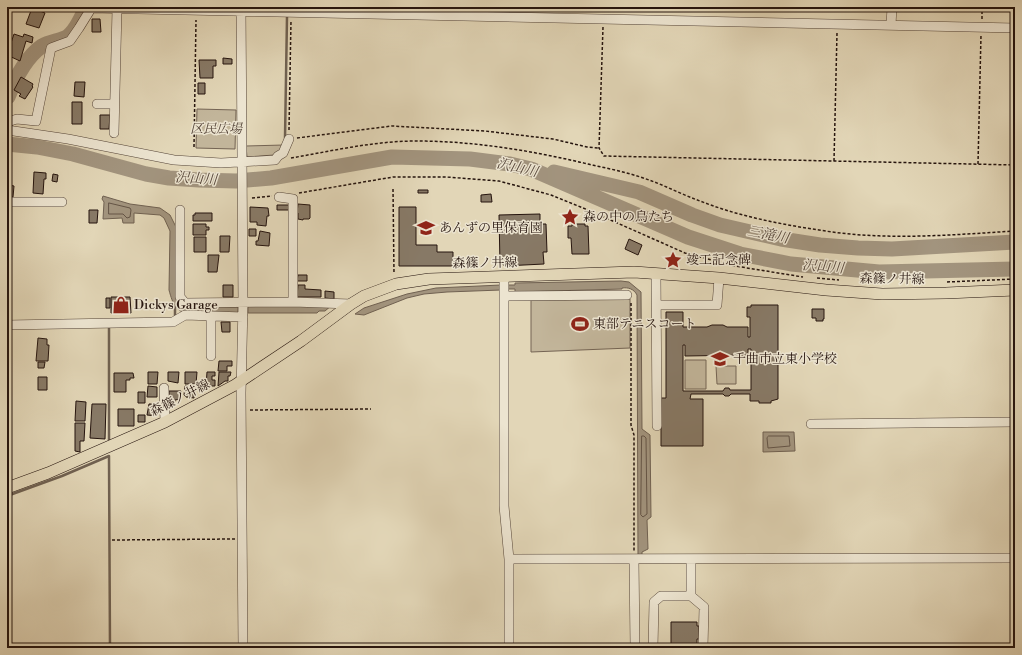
<svg xmlns="http://www.w3.org/2000/svg" width="1022" height="655" font-family="'Libre Bodoni','Noto Serif JP',serif">
<style>
.green{fill:#c2b59a;stroke:#746454}
.water{fill:#a2947e;stroke:#706151}
.lines{fill:none;stroke-linecap:round;stroke-linejoin:round}
.shore{stroke:#645446;stroke-width:1}
.stream{stroke:#706151;stroke-width:2.5}
.river{stroke:#a2947e;stroke-width:15}
.building{fill:#877966;stroke:#25140e;fill-rule:evenodd}
.minor-casing{stroke:#544438;stroke-width:10}
.major-casing{stroke:#25140e;stroke-width:12}
.path{stroke:#25140e;stroke-width:1.5;stroke-dasharray:3 2;stroke-linecap:butt}
.minor{stroke:#ece4d0;stroke-width:9}
.major{stroke:#e2d6b7;stroke-width:11}
.labels{text-anchor:middle;dominant-baseline:central;stroke-width:3;stroke-linejoin:round;paint-order:stroke}
.park-label{font-size:13px;font-style:italic;fill:#544438;stroke:#ece4d0}
.poi-label{font-size:13px;fill:#25140e;stroke:#ece4d0;text-anchor:start}
.street-label{font-size:13px;fill:#25140e;stroke:#ece4d0}
.water-label{font-size:14px;font-style:italic;fill:#57473b;stroke:#ece4d0}
</style>
<rect width="100%" height="100%" fill="#e2d6b7"/>
<filter id="stains"><feTurbulence type="fractalNoise" baseFrequency=".005" numOctaves="4"/><feColorMatrix values="0 0 0 0 .2 0 0 0 0 .09 0 0 0 0 .02 0 0 0 .5 -.17"/></filter>
<radialGradient id="worn" r=".72"><stop offset=".6" stop-color="#630" stop-opacity="0"/><stop offset="1" stop-color="#630" stop-opacity=".3"/></radialGradient>
<path class="green" d="M197,109l39,1 -1,39 -39,-1z
M284,145l-10,10 -27,2 -1,-11z
M630,299v49l-99,4v-52z
M685,360h21v29h-21z
M716,366h20v18h-19z"/>
<path class="water" d="M103,196l27,8 30,4 10,7 7,14 1,66 15,12 -1,8c-16,-3 -19,-10 -23,-25l1,-59 -6,-13 -4,-3 -26,-2v10h-11l-1,-5 -19,1 1,-17 -2,-3z
M621,281l8,1 12,10 1,137 8,6 1,82 -4,3 1,29 -6,3v4h-4l-1,-261c-3,-6 -9,-8 -15,-7v1l-107,3v-3h-8v-4h8v-2z
M501,285v5l-54,2 -23,2 -17,4 -43,17 -9,-1 9,-6 43,-14 29,-6z
M332,305l-7,6h-6l-2,2h-69v-7z
M195,306l43,1v8l-43,-1z
M794,432l1,19 -32,1v-20z"/>
<g class="lines">
<path class="shore" d="M109,203l21,5 1,2 -1,7 -3,1 -4,-4h-14z
M642,436h2l2,2 1,76 -4,3 -2,-2z
M769,436h20l1,10 -22,2 -1,-10z"/>
<path class="stream" d="M285,138l2,-121
M175,318v-11
M109,325v115
M7,496l55,-20 47,-20 1,192"/>
<path class="river" d="M8,97c7,-18 17,-39 34,-51 7,-4 16,-5 23,-8 10,-5 17,-22 21,-31
M7,144l30,3 36,7 73,20 23,4 30,2 37,1 35,-3 121,-21 78,2 40,5 21,5 157,68 52,17 51,10 88,8 136,-3
M554,172l85,20 53,23 28,10 61,14 39,6 38,3 34,1 123,-7"/>
</g>
<path class="building" d="M32,8l13,5 -6,15 -13,-4z
M92,19h8l1,13h-9z
M14,34l9,3 1,-3 9,3 -1,6 -6,-2 -6,20 -13,-6z
M223,58l9,1v5h-9z
M199,60h17v6h-3v12h-13z
M21,77l12,7 -1,2 1,1 -8,12 -6,-3 2,-2 -7,-4z
M75,82h10l-1,15 -10,-1z
M198,83h7v11h-7z
M72,102h10v22h-10z
M100,115h10l-1,14h-9z
M34,172l12,1v6h-2l-1,15 -10,-1z
M53,174l5,1 -1,7 -5,-1z
M9,185l5,1 -1,11h-5z
M418,190h10v3h-10z
M491,194l1,8h-11v-7z
M298,204l12,1v13l-1,1h-6v1l-5,-1v-6h-1z
M277,205h13v5h-13z
M250,207l18,1 1,8h-2l-1,10 -9,-1v-3h-7z
M399,207h17v38h21v7h16v14h-54z
M89,210h9l-1,13h-8z
M195,213h17v8h-19v-6h2z
M540,214v10h6l1,28h-4l1,12 -40,2v-2h-4l-1,-49z
M193,224h13v3h3v3h-3v5h-13z
M572,224h13v2h3l1,28h-17l-1,-16h-3v-12h4z
M249,229h7v7h-7z
M260,231l10,2 -1,13 -13,-1v-4h2z
M220,236h10l-1,16h-9z
M194,237h12v15h-12z
M629,239l13,6 -4,10 -13,-6z
M208,255h11l-2,17h-9z
M298,275h9v6h-10z
M223,285h10v12h-10z
M298,285h7v4l16,1v7h-24z
M325,291l9,1v7l-9,-1z
M111,297h19l1,16h-20z
M106,298h4v10h-4z
M751,305h27v94l-7,2v2h-12v-2h-9v-7h-19l-2,2h-4l-2,-2h-32l-1,5h13v47h-42v-48h5v-86h17v15h24l5,-2h11l4,2h21v10h2v-20h-3v-10h4zM683,345h2v11l63,-1v-6h3v41h-21l-1,-2h-4l-2,3h-40z
M812,309h12v10h-1v2h-7v-3h-4z
M221,322h9v10h-8z
M38,338l9,1v6h2l-1,16h-12z
M7,360h4v7h-4z
M219,361h13v5h-5v5h-9z
M38,362h7l-1,6h-6z
M148,372h10l-1,12h-9z
M168,372h11l-1,11 -10,-2z
M185,372h12l-1,12h-11z
M207,372h8v4h-3v4h3v6h-9z
M219,372h12l-1,4h-2v5h-3l-7,5z
M114,373h19l1,5h-4v2h-4v12h-12z
M38,377h9v13h-9z
M148,386l9,1v10h-10z
M185,386h10l-1,12 -8,-1v-1l-2,-1z
M169,391h12v8l-6,1 -1,5h-5z
M138,392h7v11h-7z
M76,401l10,1 -1,19h-10z
M92,404h14l-1,35 -15,-1z
M149,404h10v9h-2v3l-10,-1z
M118,409h16v17h-16z
M138,415h7v7h-7z
M75,423h10l-1,18h-4v11l-5,-1z
M671,622h26v4h2v13h-2v9h-26z"/>
<g class="lines">
<g class="minor-casing">
<path id="minor" d="M241,7l2,297 -2,89 2,255
M91,8l924,20
M891,25l1,-18
M97,104h17
M7,122l10,-3 19,2 15,-73 19,-7 9,-13 13,-21
M7,130l61,9 106,21 47,3 54,-3 3,-4 5,-3 6,-14
M114,133l3,-124
M279,197l14,2v103
M7,202h55
M180,210v87l5,6 108,-1 58,2
M656,274l1,152
M504,277v229l5,53v89
M504,296l123,-1
M657,305h60l2,-27
M7,325l166,-3 12,-7 58,2
M211,356v-40
M164,388l1,34
M811,424l204,-2
M509,559l506,-1
M634,559l1,89
M691,596v-37
M653,648l1,-46 7,-6h30l13,11 -1,41"/>
</g>
<g class="major-casing">
<path id="major" d="M7,488l41,-15 117,-51 70,-37 66,-44 50,-37 13,-8 32,-12 33,-5 205,-7 85,6 107,12 56,4 64,-1 69,-3"/>
</g>
<path class="path" d="M982,19v-12
M603,27l-4,121 5,8 411,9
M289,130l2,-110
M297,138l95,-12 93,5 68,8 34,8 12,1
M194,147l2,-127
M291,158c41,-7 83,-17 125,-17 59,0 118,10 176,24 19,4 38,8 57,15 17,6 34,15 51,21 38,15 79,23 119,29 65,11 131,5 196,1
M834,161l3,-128
M978,164l3,-129
M393,189l1,85
M299,193l94,-16h53l53,4 52,14 37,15 97,43 50,13 68,11
M252,198l20,-2
M817,278l22,2
M947,282l68,-3
M631,303v122l3,10v116
M250,410l121,-1
M112,540l123,-1"/>
<use href="#minor" class="minor"/>
<use href="#major" class="major"/>
</g>
<defs>
<g id="sight-bare" transform="scale(1.38)"><path d="M0-6L1.8-2.2L6-1.7L2.9 1.2L3.7 5.4L0 3.3L-3.7 5.4L-2.9 1.2L-6-1.7L-1.8-2.2Z" fill="#8f2418" stroke="#ece4d0" stroke-width="2.5" paint-order="stroke"/></g>
<g id="school-bare" transform="scale(1.38)"><path d="M0-5L7-2L0 1L-7-2ZM-4 1L0 2.5L4 1V4Q0 6-4 4Z" fill="#8f2418" stroke="#ece4d0" stroke-width="2.5" paint-order="stroke"/></g>
<g id="shop-bare" transform="scale(1.38)"><path d="M-5-2.5h2.3a2.7 3.5 0 0 1 5.4 0H5L5.5 6h-11ZM-1.5-2.5h3a1.5 2.3 0 0 0-3 0Z" fill="#8f2418" stroke="#ece4d0" stroke-width="2.5" paint-order="stroke"/></g>
<g id="stadium-bare" transform="scale(1.38)"><path d="M0-5a6.5 5 0 1 0 0 10a6.5 5 0 1 0 0-10ZM-3.5-1.8h7v3.6h-7Z" fill="#8f2418" stroke="#ece4d0" stroke-width="2.5" paint-order="stroke"/></g>
</defs>
<g fill-rule="evenodd">
<use href="#sight-bare" x="570" y="217"/>
<use href="#school-bare" x="426" y="228"/>
<use href="#sight-bare" x="673" y="260"/>
<use href="#shop-bare" x="121" y="305"/>
<use href="#stadium-bare" x="580" y="324"/>
<use href="#school-bare" x="720" y="359"/>
</g>
<g class="labels">
<g class="park-label">
<text x="216" y="129">区民広場</text>
</g>
<g class="poi-label">
<text x="583" y="217">森の中の鳥たち</text>
<text x="439" y="228">あんずの里保育園</text>
<text x="686" y="260">竣工記念碑</text>
<text x="134" y="305">Dickys Garage</text>
<text x="593" y="324">東部テニスコート</text>
<text x="733" y="359">千曲市立東小学校</text>
</g>
<g class="street-label">
<text transform="translate(485 263) rotate(-1)">森篠ノ井線</text>
<text transform="translate(892 279) rotate(1)">森篠ノ井線</text>
<text transform="translate(180 398) rotate(-27)">森篠ノ井線</text>
</g>
<g class="water-label">
<text transform="translate(517 168) rotate(13)">沢山川</text>
<text transform="translate(196 179) rotate(4)">沢山川</text>
<text transform="translate(768 235) rotate(11)">三滝川</text>
<text transform="translate(823 267) rotate(5)">沢山川</text>
</g>
</g>
<rect width="1022" height="655" fill="none" stroke="#e2d6b7" stroke-width="24"/>
<rect x="8" y="8" width="1006" height="639" fill="none" stroke="#25140e" stroke-width="2"/>
<rect x="12" y="12" width="998" height="631" fill="none" stroke="#25140e"/>
<rect width="100%" height="100%" filter="url(#stains)"/>
<rect width="100%" height="100%" fill="url(#worn)"/>
</svg>
